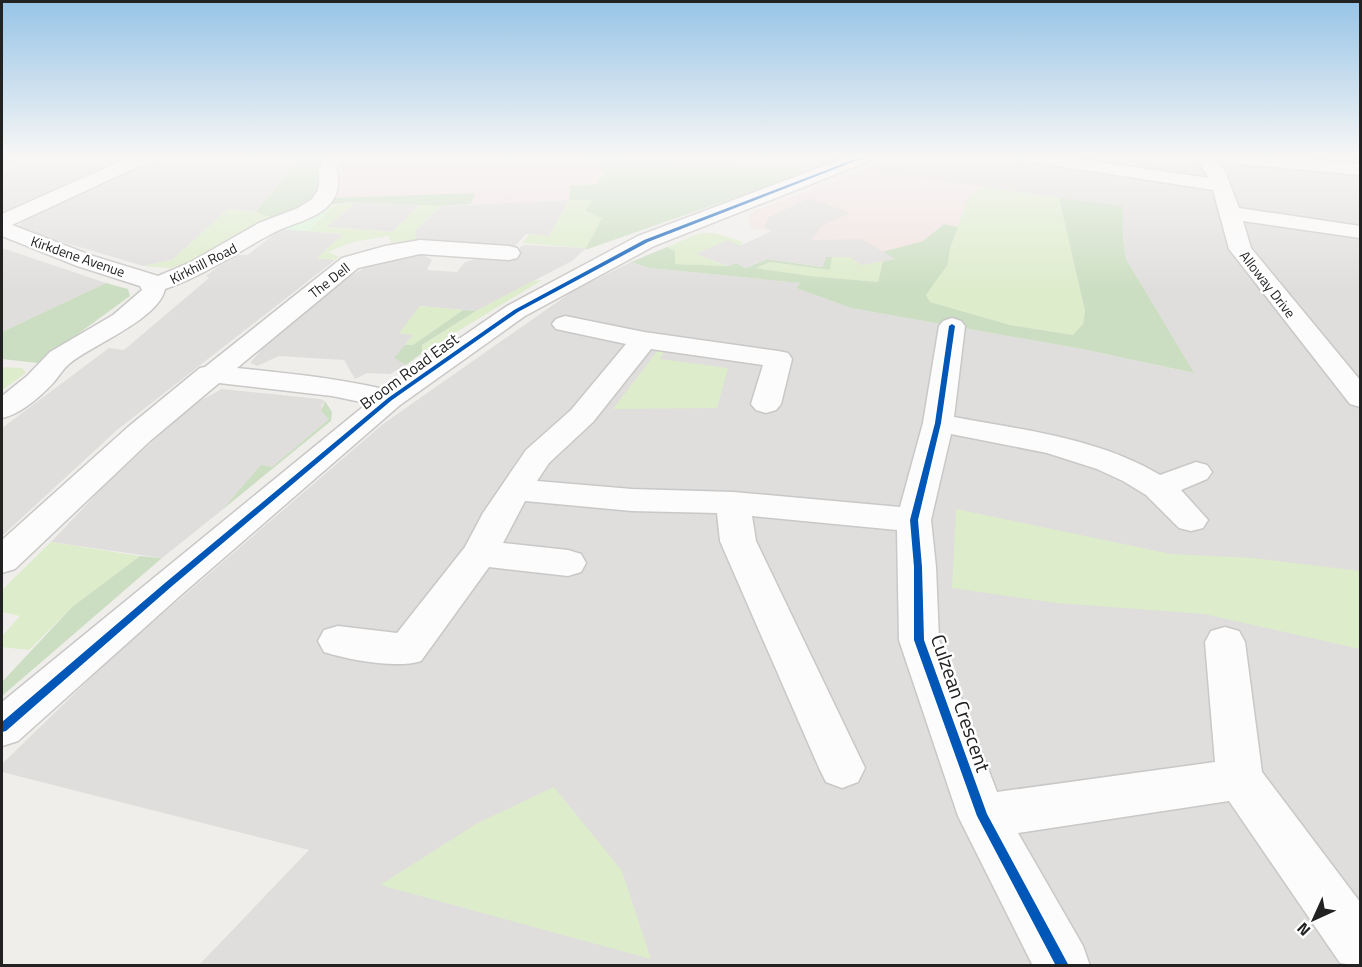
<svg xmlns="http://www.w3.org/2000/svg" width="1362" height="967" font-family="'Titillium Web',sans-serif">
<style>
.residential{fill:#dfdedc}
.commercial{fill:#f1e3e1}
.grass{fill:#ddeccb}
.forest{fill:#cbdec1}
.park{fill:#daf5da}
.parking{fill:#e0dfde}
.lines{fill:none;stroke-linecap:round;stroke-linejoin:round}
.minor-casing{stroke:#c9c8c7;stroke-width:3}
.tertiary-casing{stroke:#c9c8c7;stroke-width:3}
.minor{fill:#fdfcfc;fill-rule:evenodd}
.tertiary{fill:#fdfcfc;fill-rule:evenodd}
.cycleway-casing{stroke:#fff;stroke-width:3}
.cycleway{fill:#0057b8;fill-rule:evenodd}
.labels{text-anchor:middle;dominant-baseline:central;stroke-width:5;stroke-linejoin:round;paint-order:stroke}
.far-street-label{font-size:14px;fill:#222;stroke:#fff}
.street-label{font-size:16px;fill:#222;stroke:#fff}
.near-street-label{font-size:20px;fill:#222;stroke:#fff}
</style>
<rect width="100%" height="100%" fill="#f0eeeb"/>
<path class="residential" d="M45,156h84l-105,49 -22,8v-39z
M156,156h130l-6,6 14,1 -38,49 -28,-3 -56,51 -29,6 -124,-37v-4l9,-8z
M622,156h225l-36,15 -188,-10z
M900,156h460v809h-1161l110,-115 -307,-78v-8l107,-104 274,-236 190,-133 58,-29 19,6 152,15 -6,5 55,20 231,41 111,24 -67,-114 -3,-20v-32l-259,-37z
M569,200l-20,36 -23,-2 -11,12 -99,-6v-10l25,-24z
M356,202l64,3 -27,27 -66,-5z
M280,229l64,5 -27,24 18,2 -218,170 -115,106v-108l107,-80 15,2 85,-72 -3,-2 28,-21h14z
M526,245l60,3 -14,13 -96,50 -56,-5 -20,28h14l-19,24 11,7 -16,9 -23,-1 -12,6 -11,-19 -65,-4 -22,10 -7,-3 13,-15 81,-68 20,-12 14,-5 39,-8 9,1 6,4 -5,10 30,2 8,-10 10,-3 36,1 10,-14z
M2,248l104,35 -104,49z
M222,389l98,10 5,2 -4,5 8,13 -57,48 -11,-1 -39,44 -60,48 -111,-16 54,-57 87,-80z"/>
<path class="commercial" d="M350,156h227l12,4 17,13 -10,11 -26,2 -1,14 -98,4 4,-11 -146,5 10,-24 2,-12z
M864,170l119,17 -14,9 -11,31 -14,-3 -21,17 -40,11 12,7 -34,6 -94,-6 -40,-19 13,6 31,-15 -20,-3 -3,-13 9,-5z"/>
<path class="grass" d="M983,187l76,11 26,113 -2,13 -10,11 -63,-10 -80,-23 -4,-7 22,-31 2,-16 19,-52z
M569,200h25l8,18 -16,30 -64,-5 8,-9 19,2z
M356,202l-29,25 65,5 28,-27 21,1 -25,24v10l-25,3 -3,-7 -34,6 -26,10 11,5 -4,3 -18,-2 26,-24 -35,-3 25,-25z
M228,209l28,3 22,8 -88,43 -20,5 -27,-2 29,-6z
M700,233h15l28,9 -3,4 -43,8 30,12 -53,-2 -7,-17z
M832,257h18l11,8 22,-4 -5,21 -68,-6 -55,-8 14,-6 60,8z
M542,280l-120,73 -1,-7 55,-35 57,-30z
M420,306l43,4 -50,35h-8l8,-10 -14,-2z
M658,350l7,1 -5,8 68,9 -11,40 -104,1z
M2,367l20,1 4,5 -24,17z
M956,509l215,45 83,4 106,13v78l-156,-35 -147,-11 -105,-15z
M51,542l89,14 -68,51 -43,43 -27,-3v-11l18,-20 -18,-4v-22z
M554,787l68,84 29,88 -271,-74 96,-61z"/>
<path class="forest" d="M286,156h44l-7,6 -3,34 -42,24 -22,-8 38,-48 -14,-1z
M344,156h6l-9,6 -12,36 146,-5 -4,11 -30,2 -85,-4 -40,4 19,-42z
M588,156h34l2,5 187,10 -226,79 17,-32 -16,-7 7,-11h-24l1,-14 26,-2 9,-11 -16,-13z
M1059,198l64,8v33l3,20 68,114 -112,-24 -231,-41 -55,-20 5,-5 -151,-15 -19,-6 36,-15 8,4v13l52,2 9,-3 10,5 21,-9 55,8 3,-10h7l-2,13 -60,-8 -14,6 54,8 68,6 5,-21 11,-2 -12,-7 41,-11 21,-17 14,3 -8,21 -2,16 -22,31 4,7 80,23 63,10 10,-11 2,-13z
M106,283l22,6 2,7 -92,67 -36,-4v-27z
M463,310l13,1 -54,34v8l-16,12 -12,-7 11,-13h8z
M325,401l7,11 -1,9 -109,89 39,-45 11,2 57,-48 -8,-8z
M140,556l22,2 -160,138v-14l70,-75z"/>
<path class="park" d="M316,206h17l-25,25 -36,-2z"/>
<path class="parking" d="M810,198l40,15 -27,12 -11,15 50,-1 33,20 -34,6 -11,-8h-24l-3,10 -56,-8 -21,9 -10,-5 -8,3 -32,-12 31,-14 13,6 32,-15 -8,-4 5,-10z"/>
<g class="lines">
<g class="minor-casing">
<path id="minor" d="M132,156h23l-3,4 -140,65 81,31 65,20 31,-13 70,-40 39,-15 14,-9 6,-9c4,-16 -4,-20 9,-34h19l-10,12c4,13 3,24 -5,35 -15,17 -39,20 -58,30 -36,19 -69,43 -108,56 -6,30 -73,56 -96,75 -6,5 -10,12 -15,18 -13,14 -33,32 -52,36v-22l25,-20 23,-24 63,-37 29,-25 -2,-4 -63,-20 -75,-30v-22z
M1017,156h41l151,22 -15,-22h74l92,8v11l-142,-13 7,9 14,37 121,18v12l-117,-17 8,27 109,132v27l-10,-3 -121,-155 -16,-59 -187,-29 -6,-1z
M420,240l89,6 8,2 3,5 -3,5 -8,2 -89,-6 -62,14 -121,100c55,6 109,11 163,25l5,6 -5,6 -10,3 -58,-12 -113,-13 -69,58 -135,128 -13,4v-33l126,-113 72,-59 5,-1 137,-109 43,-12z
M565,316l79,16 134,19 10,2 4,6 -11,45 -5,6 -10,3 -10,-3 -5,-6 12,-39 -112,-16 -58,73 -44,41 -12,18 95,8 101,3 167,15 23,-84 16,-97 4,-5 9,-3 9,3 4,5 -11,91c69,13 144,21 206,58l36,-13 11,3 5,7 -5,7 -26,11 27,30 -5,8 -12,3 -12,-3 -33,-33 -23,-14 -26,-12 -50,-16 -96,-19 -20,86 5,47 3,73 58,152 218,-30 -10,-120 6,-11 14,-4 14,4 6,11 17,130 98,130v64l-20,-3 -111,-162 -211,32 65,113 7,20h-57l-75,-150 -59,-176 -2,-110 -145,-14 4,25 109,227 -7,14 -16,6 -16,-6 -7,-14 -99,-227 -3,-28 -85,-2 -107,-10 -22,42 65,7 13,4 5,9 -5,9 -13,4 -79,-9 -68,94c-25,8 -71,-1 -97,-9l-6,-11 6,-11 14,-4 59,7 68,-86 18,-34 43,-63 45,-40 55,-66 -70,-15 -4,-5 4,-5z"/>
</g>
<g class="tertiary-casing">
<path id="tertiary" d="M850,156h25l-3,4 -218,86 -129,70 -125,89 -219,190 -163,146 -16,5v-44l378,-309 127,-87 131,-70z"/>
</g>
<use href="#minor" class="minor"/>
<use href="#tertiary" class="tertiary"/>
<g class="cycleway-casing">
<path id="cycleway" d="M863,156h5l-220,86 -130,70 -126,88 -221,187 -165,144 -4,1v-10l163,-139 223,-185 126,-88 130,-70z
M952,324l3,2 -14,97 -23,97 4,47 2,73 63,174 82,152h-13l-79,-150 -63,-176v-73l-4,-47 25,-97 14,-97z"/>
</g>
<use href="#cycleway" class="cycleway"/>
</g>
<linearGradient id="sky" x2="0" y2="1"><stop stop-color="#97c4e6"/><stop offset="0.54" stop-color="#f8f7f6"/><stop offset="1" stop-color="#f8f7f6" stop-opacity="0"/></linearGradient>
<rect width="1362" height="291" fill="url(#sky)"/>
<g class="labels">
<g class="far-street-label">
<text transform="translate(78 256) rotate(19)">Kirkdene Avenue</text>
<text transform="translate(203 263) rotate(-27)">Kirkhill Road</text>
<text transform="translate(329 280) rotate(-38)">The Dell</text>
<text transform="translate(1268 284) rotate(52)">Alloway Drive</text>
</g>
<g class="street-label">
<text transform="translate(409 371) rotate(-36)">Broom Road East</text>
</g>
<g class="near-street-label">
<text transform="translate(961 703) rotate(71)">Culzean Crescent</text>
</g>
</g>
<rect width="1362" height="967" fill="none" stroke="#222222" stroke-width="6"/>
<g transform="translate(1314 919) rotate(225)" stroke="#ffffff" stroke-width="4.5" paint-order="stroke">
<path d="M0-4.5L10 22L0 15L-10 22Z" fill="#222222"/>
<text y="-9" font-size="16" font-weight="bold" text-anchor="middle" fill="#222222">N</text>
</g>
</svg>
